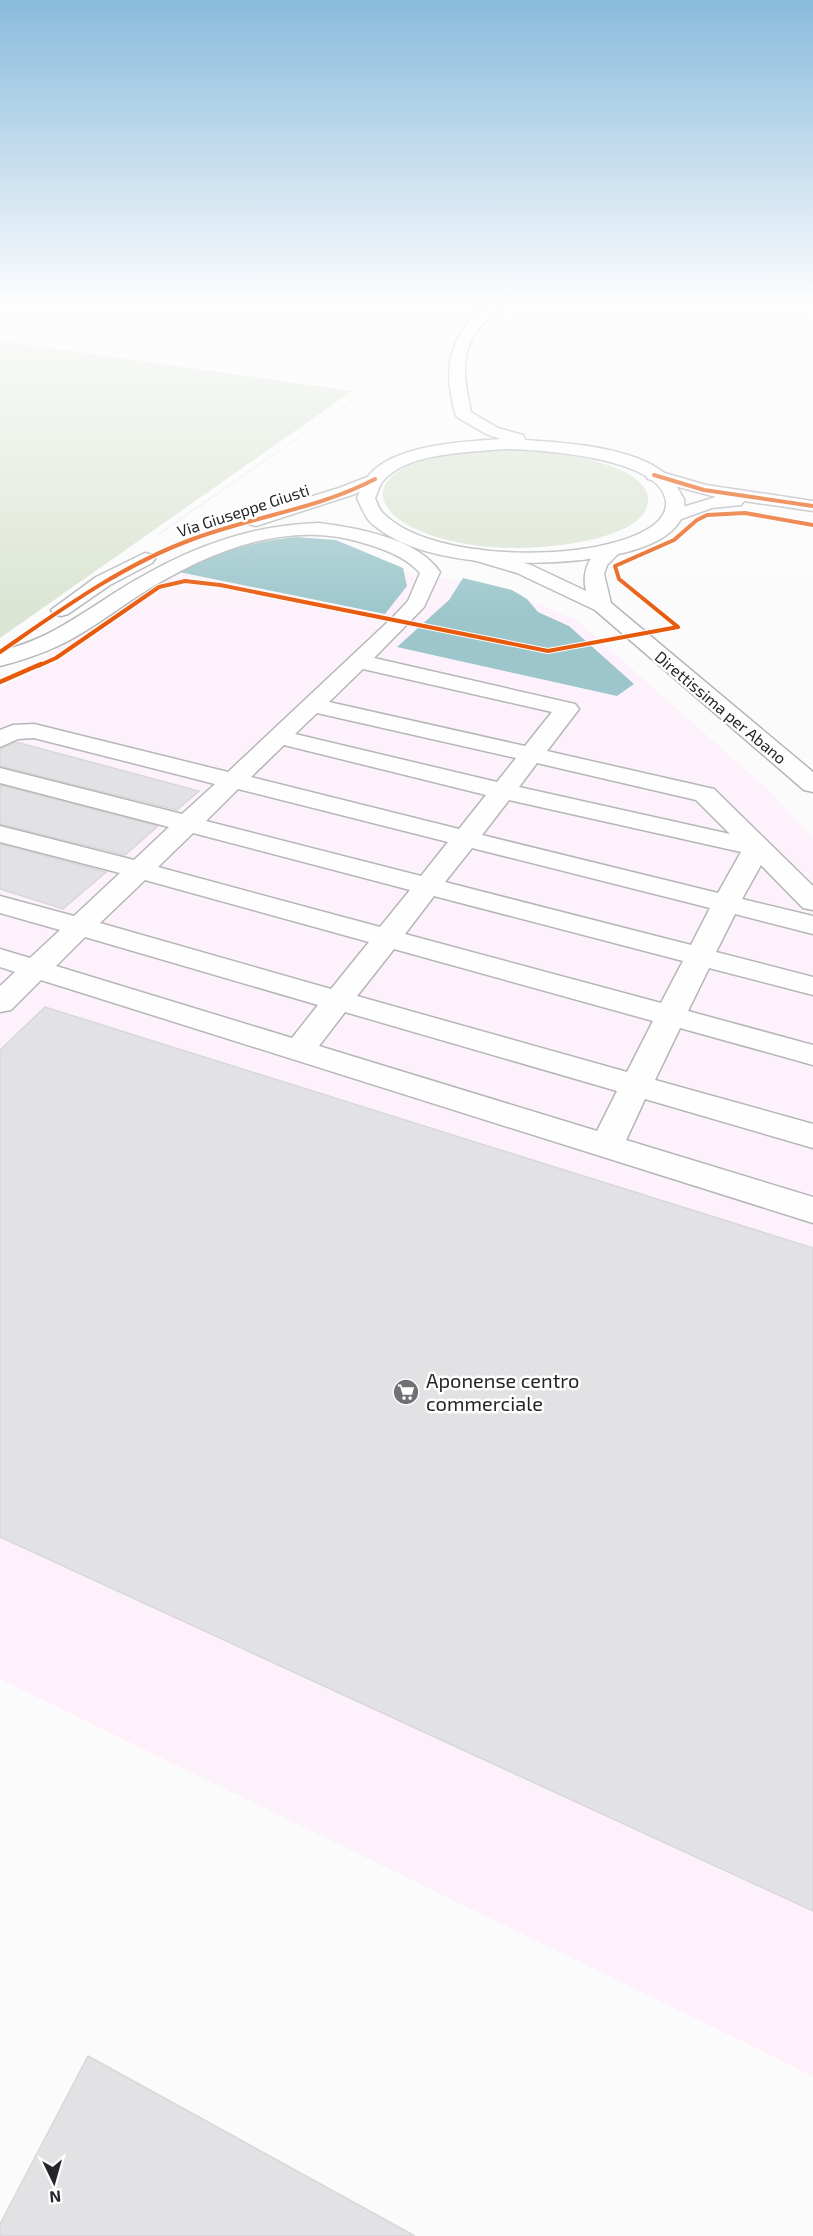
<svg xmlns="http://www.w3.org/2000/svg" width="813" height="2236" font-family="'Exo 2',sans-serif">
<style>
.commercial{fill:#fdf2fb}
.green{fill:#dbe5d3}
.water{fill:#9cc6cb}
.building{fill:#e2e1e4;stroke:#d8d7d9;stroke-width:1.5}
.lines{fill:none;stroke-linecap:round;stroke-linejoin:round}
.minor-casing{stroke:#b5b6b8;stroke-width:3}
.major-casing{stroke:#b5b6b8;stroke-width:3}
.highway-casing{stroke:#b5b6b8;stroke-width:3}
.path-far1{stroke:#e6e6e6;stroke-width:1.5;stroke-dasharray:1.5 1.5;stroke-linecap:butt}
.path{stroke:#e6e6e6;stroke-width:2;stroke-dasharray:1.5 1.5;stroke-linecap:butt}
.minor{fill:#fefeff;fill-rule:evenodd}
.major{fill:#fefeff;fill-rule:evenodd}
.highway{fill:#fefeff;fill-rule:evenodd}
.cycleway-far1-casing{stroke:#fff;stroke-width:6}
.cycleway-casing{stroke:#fff;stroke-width:8}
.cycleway-far1{stroke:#e8590c;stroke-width:4}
.cycleway{stroke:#e8590c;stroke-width:4.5}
.labels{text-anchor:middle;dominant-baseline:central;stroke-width:5;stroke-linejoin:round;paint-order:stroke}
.far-street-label{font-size:16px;fill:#25262a;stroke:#fff}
.poi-label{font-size:20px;fill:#25262a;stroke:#fff;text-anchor:start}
</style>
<rect width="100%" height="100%" fill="#fbfbfc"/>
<path class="commercial" d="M355,556l63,19 75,11 84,34 187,166 49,51v1239l-813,-397v-990l131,-94 81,-34z"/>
<path class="green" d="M0,341l352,50 -352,247z
M515,449c25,1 151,13 131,60 -7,15 -26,22 -41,27 -57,17 -151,19 -204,-15 -8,-6 -17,-14 -18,-25 -2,-42 104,-47 132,-47z"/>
<path class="water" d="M296,537l40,3 67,28 4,18 -22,28 -211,-43c42,-16 77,-30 122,-34z
M463,578l49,12 15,9 11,13 31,14 65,58 -17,12 -220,-49 52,-47z"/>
<path class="building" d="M16,742l183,49 -22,19 -177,-44v-17z
M0,785l158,41 -33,29 -125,-31z
M0,844l106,28 -43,37 -63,-20z
M45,1007l768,241v663l-813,-374v-487z
M88,2056l327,180h-415v-12z"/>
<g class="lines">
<g class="minor-casing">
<path id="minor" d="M654,470l52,15 107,16v10l-69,-10 -3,4 -29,3 -39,14 -7,-2 -2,-4 2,-4 50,-15 -68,-18 -3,-4 3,-4z
M375,474l6,1 3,4 -3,4 -29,12 -96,31 -7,-2 -2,-4 2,-4 15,-5 75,-23z
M319,523c38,5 98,15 121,49l-16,35 -50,51 201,46 4,5 -32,42 167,38 99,97v24l-10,-2 -42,-43 -19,34 71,17v18l-78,-20 -19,38 97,25v18l-104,-27 -21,43 125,34v20l-133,-37 -25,52 158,44v24l-168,-49 -19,41 187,57v26l-772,-243 -30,30 -11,2v-26l15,-14 -15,-5v-18l30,9 30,-28 -60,-17v-17l74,20 46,-43 -120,-31v-16l134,34 35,-33 -169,-44v-15l182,46 33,-30 -181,-46 -16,1 -18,8v-17l13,-5 21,-1 194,48 165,-155 15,-16 12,-28c-15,-17 -39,-25 -60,-31 -76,-23 -156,12 -219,52 -27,17 -52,37 -81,51 -19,9 -40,16 -60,21v-14c17,-6 35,-11 51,-20 31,-16 59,-38 90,-55 56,-32 113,-52 178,-54zM363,669l189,43 -27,34 -196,-44zM317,713l199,45 -19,24 -202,-48zM284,745l202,50 -27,34 -208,-52zM537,763l159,37 34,34 -211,-47zM238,789l210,53 -27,34 -215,-55zM509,800l232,52 -23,41 -236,-58zM193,833l217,57 -30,37 -222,-60zM472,848l238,60 -19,37 -246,-63zM145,880l224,62 -38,47 -231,-66zM434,896l249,65 -22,42 -256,-69zM85,937l233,68 -26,33 -236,-72zM394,949l259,72 -26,51 -270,-76zM345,1012l272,79 -20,40 -278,-85z
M145,553l7,2 3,4 -3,4 -42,22 -42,29 -7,2 -7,-2 -3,-4 45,-33z"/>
</g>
<g class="major-casing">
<path id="major" d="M488,304h16c-6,7 -14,13 -21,20 -25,27 -19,54 -12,88l27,16 25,7 2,5c42,3 116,7 146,39 6,6 9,14 13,20 9,70 -171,67 -213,61 -34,-4 -75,-14 -101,-38 -6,-7 -9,-16 -13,-24 4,-8 7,-18 14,-25 28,-29 92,-31 130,-34l-15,-5 -29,-17c-4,-6 -4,-15 -6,-22 -7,-40 6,-66 37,-91zM506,449c34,1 156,8 160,53 1,13 -10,23 -20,28 -57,33 -214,32 -262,-16 -5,-4 -7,-11 -9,-16 3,-5 4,-13 8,-17 24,-29 89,-29 123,-32z"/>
</g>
<g class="highway-casing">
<path id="highway" d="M613,543l7,2 3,4 -16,16 -3,9 7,29 202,169v20l-9,-2 -209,-180 -78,-37 -47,-14 -3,-4 3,-4 7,-2 54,16 55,26c-5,-21 5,-42 27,-48z"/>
</g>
<path class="path-far1" d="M262,463l165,-114"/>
<path class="path" d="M159,534l105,-73"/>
<use href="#minor" class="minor"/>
<use href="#major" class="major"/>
<use href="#highway" class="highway"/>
<g class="cycleway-far1-casing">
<path id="cycleway-far1" d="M654,475l50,15 109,16
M678,627l-59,-48 -4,-13 59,-26 23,-20 10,-5 38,-2 68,12
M0,652c62,-43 122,-87 193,-113 58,-22 128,-31 182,-60
M38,666l18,-8 103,-71 26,-6 35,4 328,66 130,-24"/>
</g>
<g class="cycleway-casing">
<path id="cycleway" d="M0,682l41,-18"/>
</g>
<use href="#cycleway-far1" class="cycleway-far1"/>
<use href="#cycleway" class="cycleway"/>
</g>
<linearGradient id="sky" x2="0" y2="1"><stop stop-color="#89bbdc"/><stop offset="0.49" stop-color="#fdfdfe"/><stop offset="1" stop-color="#fdfdfe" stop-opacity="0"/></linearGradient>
<rect width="813" height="617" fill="url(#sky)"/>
<defs>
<g id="supermarket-disc" transform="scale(1.35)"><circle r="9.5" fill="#707174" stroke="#fff"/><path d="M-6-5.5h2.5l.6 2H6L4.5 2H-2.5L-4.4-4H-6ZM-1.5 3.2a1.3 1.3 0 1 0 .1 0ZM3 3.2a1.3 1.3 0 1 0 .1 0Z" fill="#fff"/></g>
</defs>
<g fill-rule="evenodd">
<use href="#supermarket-disc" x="406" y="1392"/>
</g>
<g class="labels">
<g class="far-street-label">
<text transform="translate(243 510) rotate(-18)">Via Giuseppe Giusti</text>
<text transform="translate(721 707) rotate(40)">Direttissima per Abano</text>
</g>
<g class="poi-label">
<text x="426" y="1380">Aponense centro<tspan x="426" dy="23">commerciale</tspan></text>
</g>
</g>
<g transform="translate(54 2182) rotate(175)" stroke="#ffffff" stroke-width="4.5" paint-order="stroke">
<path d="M0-4.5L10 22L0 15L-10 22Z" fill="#25262a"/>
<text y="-9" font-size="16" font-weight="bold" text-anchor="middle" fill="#25262a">N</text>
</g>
</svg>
